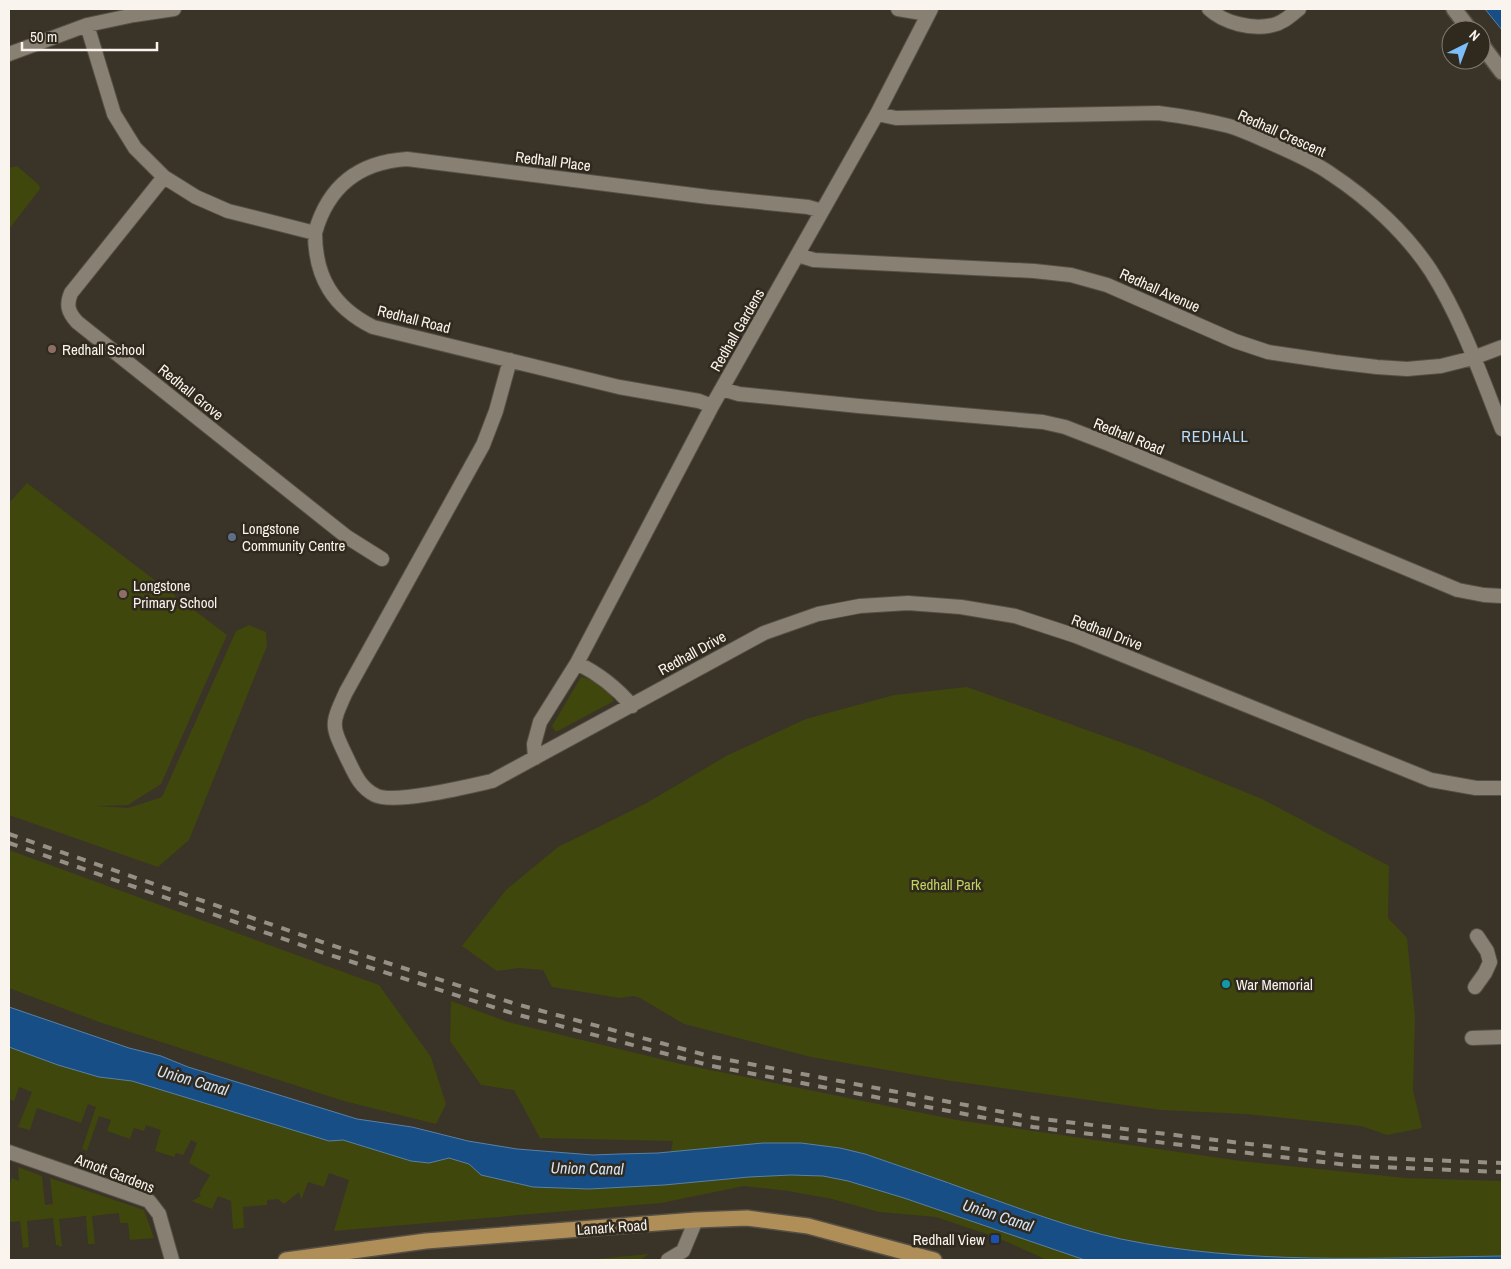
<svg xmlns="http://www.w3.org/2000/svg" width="1511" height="1269" font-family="'Archivo Narrow',sans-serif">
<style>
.green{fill:#40470c}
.water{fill:#164e85;stroke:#5a80a4}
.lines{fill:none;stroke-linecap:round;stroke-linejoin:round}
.minor-casing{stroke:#554f45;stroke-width:16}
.tertiary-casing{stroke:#554f45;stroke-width:18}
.primary-casing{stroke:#554f45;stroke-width:18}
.minor{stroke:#888073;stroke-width:14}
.tertiary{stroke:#888073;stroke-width:15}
.primary{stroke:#b08e57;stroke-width:15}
.rail{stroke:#958f86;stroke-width:4;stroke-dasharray:9 9;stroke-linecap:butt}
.education-dot{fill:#8d6e63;stroke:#30291e;stroke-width:2}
.service-dot{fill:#5c6f8a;stroke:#30291e;stroke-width:2}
.culture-dot{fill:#0f9aa8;stroke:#30291e;stroke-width:2}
.transit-dot{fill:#1a4fb4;stroke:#30291e;stroke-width:2}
.labels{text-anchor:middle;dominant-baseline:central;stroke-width:5;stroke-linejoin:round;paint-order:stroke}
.street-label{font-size:15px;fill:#f9f4ed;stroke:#30291e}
.poi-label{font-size:15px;fill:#f9f4ed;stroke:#30291e;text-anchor:start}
.park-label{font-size:15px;fill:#c0d061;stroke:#30291e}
.neighbourhood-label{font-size:16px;letter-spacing:1px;fill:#b7dbfc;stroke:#30291e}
.water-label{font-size:16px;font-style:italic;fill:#d5e4f4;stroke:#30291e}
</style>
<rect width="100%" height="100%" fill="#3a3327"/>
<path class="green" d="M17,166l22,19 1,4 -31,40v-61z
M27,483l200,152 -66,149 -33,21 -32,1 32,2 34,-11 74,-166 13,-6 17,7 1,14 -78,194 -31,27 -149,-52v-312z
M581,677c13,2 27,13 33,24l-58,31 -4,-6z
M967,687l178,64 117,48 127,67 -1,52 19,20 8,78 -2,75 9,37 -35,7 -26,-9 -115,-12 -85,-4 -210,-29 -140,-24 -127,-33 -44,-26 -6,-2 -14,2 -68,-11 -9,-17 -24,-2 -22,3 -35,-25 44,-56 52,-43 87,-43 83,-49 78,-36 88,-24z
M9,850l370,135 52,72 15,47 -10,20 -92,-23 -245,-79 -90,-34z
M451,1001l57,21 173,42 276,56 284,41 165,17 96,3v79h-455l-51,-23 -60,-20 -57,-5 -47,-13 -44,-8 -44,-5 -83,17 -327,28 15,-51 -20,-7 -5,14 -16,-5 -6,16 -1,1 -2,-7 -15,12 -6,-5 -11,1v5l-24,2 1,21 -11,1 -2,-28 -13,-5 -6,13 -20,-8 9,-5 -2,-2 11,-19 -21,-12 8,-20 -6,-3 -8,15 -7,-2 -2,4 -19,-6 6,-21 -15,-5 -2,6 -10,-3 -4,11 -23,-8 4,-11 -12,-4 -12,35 -5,-2 14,-42 -8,-3 -7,19 -44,-15 -7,22 -12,-3 14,-35 -13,-5 -5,14 -5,-2v-52c43,16 77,28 123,34l197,60 14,-1 68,21 18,2 19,-5 21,6 13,11 51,12 56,2 75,-4 9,-44 -133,-3 -26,-48 -33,-5 -31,-44z
M18,1167l24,9 3,29 8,-1 -3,-26 94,32 10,28 -24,2 -2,-17h-8l-1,-10 -27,3 3,28h-7l-2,-28 -27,3 3,27 -3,1v-2h-3l-3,-27 -26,3 2,26 -6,1 -3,-27 -11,1v-36l3,-8 7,3z
M649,1254l-9,6h-55z"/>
<path class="water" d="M1485,9h17v21z
M9,1007l120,41 32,8 27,11 169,52 55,8 56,14 49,8 76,6 26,-1 39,-1 105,-10h38l39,5 25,6c37,13 74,25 111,39 48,17 95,35 145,46 124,26 255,19 381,17v4h-417l-181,-62 -56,-17 -25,-5 -32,-1 -42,2 -85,8 -75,4 -56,-2 -52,-12 -12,-11 -20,-6 -20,5 -18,-2 -68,-21 -14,1 -197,-60 -33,-4 -41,-12 -49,-18z"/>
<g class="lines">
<g class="minor-casing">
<path id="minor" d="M898,9l30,5
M1209,9c15,14 43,21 64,16 10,-2 18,-10 26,-16
M87,25l27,89 21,34 29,29 32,20 32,14 87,22c0,44 18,74 58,94l246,60 80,14 13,5
M9,54l78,-29 47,-10 40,-6
M877,114l19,4 262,-5c24,3 47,7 71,13 14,4 28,11 42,17 20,9 42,18 60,31 38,25 75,59 100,97 31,49 50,105 71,158
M164,177l-93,116c-5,12 -3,19 6,29l251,200 19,15 35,22
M315,233c13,-47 44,-71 92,-74l302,38 99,10 14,4
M798,255l16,5 220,11 37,4 36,10 128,56 33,11 67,10 42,5 30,2 34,-3 32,-8 29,-11
M510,360l-14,51 -13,34 -137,247c-15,33 -15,32 0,64 8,16 13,31 29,39 18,10 95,-9 117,-14l272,-148 54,-19 42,-8 48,-3 53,4 54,9 61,20 355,144 45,8h26
M722,389l17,5 120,12 184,16 22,5 44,17 349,146 26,5 18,1
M577,663c20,10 40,25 55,43
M535,758l-1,-14 6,-22 37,-59 135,-257 165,-292 54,-105
M1475,987l10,-14 5,-11 -3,-11 -10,-15
M1472,1038l30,-1
M9,1152l140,49 10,13 13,46
M668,1260l15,-9 13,-31"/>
</g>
<g class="tertiary-casing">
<path id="tertiary" d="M1454,9l16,21
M1481,44l21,28"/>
</g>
<g class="primary-casing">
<path id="primary" d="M286,1260l140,-19 270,-21 51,-2 61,8 126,34"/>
</g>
<use href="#minor" class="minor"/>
<use href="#tertiary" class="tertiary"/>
<use href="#primary" class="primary"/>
<path class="rail" d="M9,834l316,109 191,61 197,53 321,61 323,39 145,6
M9,843l315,110 191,61 197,52 321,61 323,39 146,6"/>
</g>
<g class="education-dot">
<circle cx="52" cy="349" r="5"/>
<circle cx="123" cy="594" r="5"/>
</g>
<circle class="service-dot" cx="232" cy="537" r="5"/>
<circle class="culture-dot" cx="1226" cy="984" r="5"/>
<rect class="transit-dot" x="990" y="1234" width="10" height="10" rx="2.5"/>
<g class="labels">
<g class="street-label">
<text transform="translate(1282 133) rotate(24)">Redhall Crescent</text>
<text transform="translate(553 161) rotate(7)">Redhall Place</text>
<text transform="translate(1160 290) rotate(24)">Redhall Avenue</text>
<text transform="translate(414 319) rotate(14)">Redhall Road</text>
<text transform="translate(737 330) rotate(-60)">Redhall Gardens</text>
<text transform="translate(191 392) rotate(39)">Redhall Grove</text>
<text transform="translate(1129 436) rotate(22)">Redhall Road</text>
<text transform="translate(1107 632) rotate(21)">Redhall Drive</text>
<text transform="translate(692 653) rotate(-29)">Redhall Drive</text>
<text transform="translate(115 1173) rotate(21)">Arnott Gardens</text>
<text transform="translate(612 1227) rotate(-4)">Lanark Road</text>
</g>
<g class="poi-label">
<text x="62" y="349">Redhall School</text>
<text x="242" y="528">Longstone<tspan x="242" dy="17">Community Centre</tspan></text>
<text x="133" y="585">Longstone<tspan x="133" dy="17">Primary School</tspan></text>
<text x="1236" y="984">War Memorial</text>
<text x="985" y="1239" text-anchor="end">Redhall View</text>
</g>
<g class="park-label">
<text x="946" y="884">Redhall Park</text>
</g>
<g class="neighbourhood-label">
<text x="1215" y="436">REDHALL</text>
</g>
<g class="water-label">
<text transform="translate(193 1080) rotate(16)">Union Canal</text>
<text transform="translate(587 1168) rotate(1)">Union Canal</text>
<text transform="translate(998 1215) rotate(18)">Union Canal</text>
</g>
</g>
<rect width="1511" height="1269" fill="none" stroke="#f9f4ed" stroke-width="20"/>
<g transform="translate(1466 45) rotate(42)"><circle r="24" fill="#30291e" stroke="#807a71"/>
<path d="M0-4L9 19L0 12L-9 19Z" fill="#7bbef9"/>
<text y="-8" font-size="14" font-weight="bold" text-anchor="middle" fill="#f9f4ed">N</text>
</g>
<path d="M22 42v8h135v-8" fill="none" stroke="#f9f4ed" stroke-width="2.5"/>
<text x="30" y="42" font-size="15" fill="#f9f4ed" stroke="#30291e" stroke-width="4" paint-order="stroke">50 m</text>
</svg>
